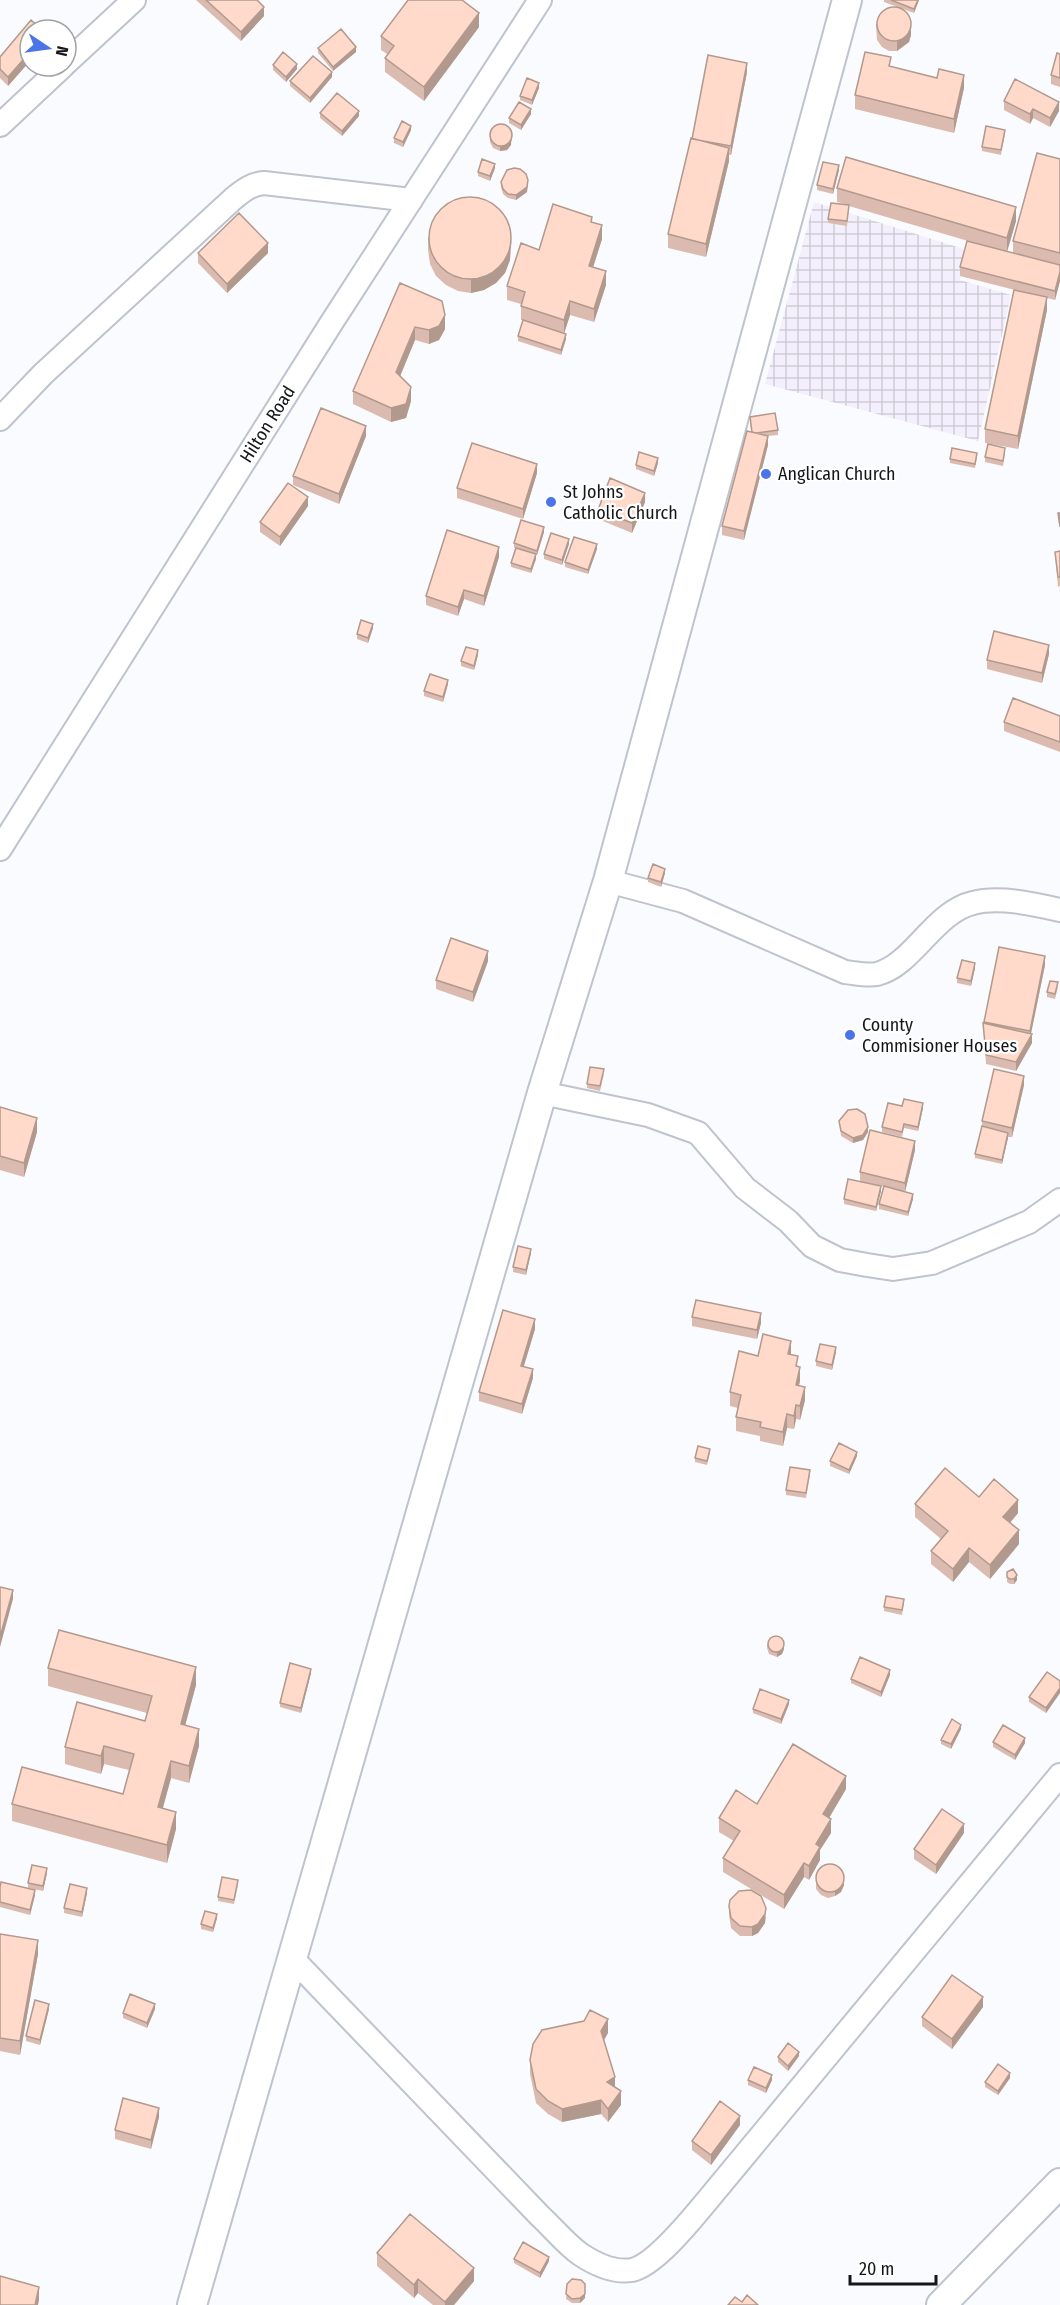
<svg xmlns="http://www.w3.org/2000/svg" width="1060" height="2305" font-family="'Fira Sans Condensed',sans-serif">
<style>
.industrial{fill:url(#industrial-grid)}
.lines{fill:none;stroke-linecap:round;stroke-linejoin:round}
.minor-casing{stroke:#bec3ce;stroke-width:26}
.tertiary-casing{stroke:#bec3ce;stroke-width:32}
.minor{stroke:#fff;stroke-width:22}
.tertiary{stroke:#fff;stroke-width:28}
.wall{fill:#dbbbaf}
.shaded-wall{fill:#b2998e}
.building{fill:#ffdacb;stroke:#b2998e;stroke-width:1.5}
.poi-dot{fill:#4a74e7;stroke:#fff;stroke-width:2}
.labels{text-anchor:middle;dominant-baseline:central;stroke-width:4.5;stroke-linejoin:round;paint-order:stroke}
.street-label{font-size:18px;fill:#141619;stroke:#fff}
.poi-label{font-size:18px;fill:#141619;stroke:#fff;text-anchor:start}
</style>
<defs>
<pattern id="industrial-grid" width="8" height="8" patternUnits="userSpaceOnUse" patternTransform="scale(1.5)"><rect width="8" height="8" fill="#f3effc"/><path d="M0 4h8M4 0v8" fill="none" stroke="#cfccd7"/></pattern>
</defs>
<rect width="100%" height="100%" fill="#fafbfe"/>
<path class="industrial" d="M814,202l153,48 -7,30 51,15 -33,146 -213,-57z"/>
<g class="lines">
<g class="minor-casing">
<g id="minor">
<path d="M66,63l68,-63"/>
<path d="M0,125l63,-59"/>
<path d="M0,419l43,-45 191,-176c9,-7 17,-14 30,-15l147,17"/>
<path id="s1" d="M0,849l332,-527 208,-322"/>
<path d="M608,881l75,20 162,71c10,1 22,4 32,2 36,-9 57,-62 96,-71 26,-7 61,1 87,7"/>
<path d="M542,1093l106,22 50,18 47,55 43,33 24,25 28,14 27,5 26,4 39,-6 97,-41 31,-22"/>
<path d="M292,1958l248,258c13,12 26,28 40,38 15,10 34,19 52,16 23,-5 59,-50 74,-68l354,-427"/>
</g>
</g>
<g class="tertiary-casing">
<path id="tertiary" d="M192,2305l350,-1212 66,-212 239,-881
M941,2305l119,-122"/>
</g>
<use href="#minor" class="minor"/>
<use href="#tertiary" class="tertiary"/>
</g>
<path class="wall" d="M196,0h61l7,16 -23,25z
M884,0h35l-5,13 -30,-11z
M876,24l35,11 -2,7 -12,9h-8l-7,-4 -5,-7z
M479,27l-55,74 -39,-29v-14l2,-4 -6,-4v-14z
M30,30v31l-22,25 -8,-8v-21z
M318,48l38,4 -23,19 -15,-18z
M1060,54v33l-9,-3v-9z
M273,65l24,4 -11,13 -13,-12z
M891,67l73,21 -10,45 -99,-24v-14z
M747,72l-16,83h-2v6l-23,96 -38,-9v-14l24,-95z
M332,77l-22,26 -20,-17v-5z
M539,88l-7,17 -12,-5v-4z
M1004,101l55,10 -9,16 -17,-9 -3,6 -26,-14z
M320,113l39,3 -17,20 -22,-18z
M531,114l-10,16 -12,-7v-5z
M411,130l-8,17 -9,-4v-5z
M1005,134l-4,21 -19,-4v-4z
M490,138l21,7 -4,5 -7,1 -7,-3 -3,-6z
M1060,159v122l-5,19 -8,-2v12l-29,139 -33,-6v-14l34,-138 -59,-15v-9l32,-19 -143,-42 -2,20 -19,-3v-4l21,-14 -12,-3v-14l179,33 -9,30 6,2v-12z
M495,168l-5,13 -12,-5v-4z
M839,170l-6,24 -16,-4v-5z
M501,182l27,3 -1,7 -11,8 -8,-2 -5,-4 -2,-7z
M592,222l10,17 -9,28 13,18 -12,37 -24,-7 -6,18 2,6 -5,16 -43,-14v-5l5,-16h-2v-16l-14,-4v-14l32,-36z
M428,237l83,9 -1,14 -5,13 -9,10 -12,7 -13,3 -13,-2 -12,-6 -10,-9 -6,-12 -2,-14z
M198,253h70l-41,40 -29,-30z
M400,283l45,46 -6,11 -10,4 -14,-4 -15,36 11,25 -5,17 -15,4 -38,-18v-13z
M750,417l28,13v5l-10,1v9l-24,95 -22,-5v-9l29,-94z
M366,436l-27,68 -46,-19v-9z
M1005,453l-2,13 -18,-4v-5z
M977,457l-2,11 -25,-5v-4z
M658,463l-4,13 -18,-7v-4z
M537,473l-14,46 -66,-21v-10z
M645,502l-13,31 -34,-14v-9z
M308,506l-28,40 -20,-14v-10z
M544,532l-7,23h-1v4l-5,14 -20,-6v-4l4,-15h-1v-5z
M569,544l-7,21 -18,-6v-5z
M597,549l-9,25 -23,-7v-5z
M1060,551v35l-2,1 -3,-35z
M499,557l-15,49 -20,-7 -6,17 -32,-11v-9z
M373,628l-5,15 -11,-4v-5z
M1049,654l-7,29 -55,-14v-9z
M478,655l-4,15 -13,-4v-5z
M448,684l-5,18 -19,-6v-5z
M1060,716v36l-56,-21v-9z
M665,873l-4,14 -13,-5v-4z
M999,947l46,18 -14,69 1,9 -16,28 -30,-7 -3,-41h1z
M488,961l-15,41 -37,-13v-9z
M975,968l-4,18 -14,-3v-5z
M1058,987l-3,12 -8,-2v-5z
M604,1074l-4,17 -13,-3v-4z
M1024,1085l-12,52h-4l-6,27 -27,-6v-4l7,-28v-5z
M902,1106l21,2 -5,23 -14,-3 -2,9 -20,-5v-5z
M0,1107l37,25 -13,45 -24,-7z
M839,1121l29,11 -5,8 -10,3 -12,-7z
M915,1150l-10,42 8,7 -5,17 -29,-7v-5l5,-17 -3,-1v5l-5,20 -32,-7v-5l16,-17v-10z
M531,1253l-5,22 -13,-3v-5z
M692,1317l69,6 -4,16 -65,-13z
M535,1329l-11,37 9,12 -11,36 -43,-13v-9z
M836,1352l-4,18 -16,-4v-5z
M791,1355l7,12 2,14 -1,4 6,15 -5,20 -4,-1 -2,10 -7,-1 -4,18 -23,-5v-5l-24,-5v-14l2,-9 -8,-2v-14l28,-36z
M710,1453l-3,12 -12,-3v-4z
M857,1456l-8,18 -19,-8v-5z
M810,1475l-4,23 -20,-3v-5z
M979,1497l39,16 -8,10 9,21 -29,35 -21,-17 -16,20 -22,-18v-13l10,-12 -26,-22v-13z
M1007,1572l10,8 -3,4h-4l-3,-2z
M904,1604l-2,11 -18,-4v-4z
M767,1644l17,5 -2,5 -5,3 -8,-3 -2,-6z
M48,1668l148,17 -11,40 14,21 -10,37 -18,-5 -8,30 13,21 -9,34 -155,-42v-17l111,-10 6,-24 -25,-6 -3,10 -36,-10v-17l80,-26 2,-8 -99,-27z
M311,1673l-10,40 -21,-6v-4z
M890,1675l-9,22 -30,-14v-4z
M1060,1681v12l-14,20 -17,-11v-5z
M789,1704l-8,20 -28,-11v-4z
M961,1729l-10,20 -10,-5v-4z
M993,1742l32,1 -10,17 -22,-13z
M846,1789l-17,29 2,15 -11,17v10l-11,20 -5,-3 -20,32 -61,-37v-14l11,-17 -15,-9v-14l38,-14z
M964,1833l-28,41 -22,-15v-10z
M47,1873l-4,18 -15,-3v-5z
M816,1876l28,9 -3,7 -6,4 -7,2 -7,-3 -5,-6z
M238,1885l-4,19 -16,-3v-4z
M0,1887l35,8 -5,20 -30,-8z
M87,1893l-5,24 -18,-4v-5z
M729,1906l37,11 -1,6 -7,10 -6,3h-12l-9,-8 -2,-13z
M217,1918l-4,14 -12,-3v-5z
M0,1934l38,20 -18,101 -20,-4z
M983,2007l-31,42 -30,-23v-9z
M49,2009l-9,36 -14,-4v-5z
M155,2009l-8,19 -24,-10v-5z
M608,2033l-4,7 11,47 6,18 -13,17 -7,-8 -39,8 -14,-8 -12,-11 -6,-29v-14z
M799,2056l-11,15 -10,-9v-5z
M1010,2078l-12,17 -13,-8v-5z
M748,2080h24l-6,13 -18,-8z
M159,2117l-8,32 -36,-10v-9z
M740,2125l-29,40 -19,-15v-9z
M377,2253l97,28 -20,24h-21l-15,-12 -4,5 -37,-32z
M514,2259l35,2 -9,17 -26,-15z
M567,2284h18v14l-5,5h-8l-6,-4z"/>
<path class="shaded-wall" d="M918,0h1l-5,13v-4z
M264,7v9l-23,25v-9z
M479,13v14l-55,74v-14z
M911,26v9l-2,7 -12,9v-9z
M356,47v5l-23,19v-4z
M30,52v9l-22,25v-9z
M747,63v9l-16,83v-9z
M297,64v5l-11,13v-5z
M332,72v5l-22,26v-5z
M964,75v13l-10,45v-14z
M539,83v5l-7,17v-5z
M1059,102v9l-9,16v-9z
M531,109v5l-10,16v-5z
M1033,109v9l-3,6v-10z
M359,111v5l-17,20v-5z
M411,126v4l-8,17v-5z
M512,133l-1,12 -4,5 -7,1v-4z
M729,148v13l-23,96v-13z
M495,164v4l-5,13v-5z
M839,165v5l-6,24v-5z
M528,180l-1,12 -11,8v-5z
M1016,207v14l-9,31v-14z
M602,225v14l-13,41v-14z
M511,232l-1,28 -5,13 -9,10 -12,7 -13,3v-14z
M268,243v10l-41,40v-9z
M606,271v14l-12,37v-13z
M1060,272v9l-5,19v-9z
M1047,297v13l-29,139v-13z
M570,301v14l-6,19v-14z
M445,315v14l-6,11 -10,4v-14z
M415,327v13l-19,46v-14z
M566,334v5l-5,16v-5z
M411,387v14l-5,17 -15,4v-14z
M366,426v10l-27,68v-10z
M768,436v9l-24,95v-9z
M658,458v5l-4,13v-5z
M537,464v9l-14,46v-10z
M645,493v9l-13,31v-10z
M308,497v9l-28,40v-9z
M544,527v5l-7,23v-4z
M569,539v5l-7,21v-5z
M597,544v5l-9,25v-4z
M499,547v10l-15,49v-10z
M536,554v5l-5,14v-4z
M464,590v9l-6,17v-9z
M373,624v4l-5,15v-5z
M1049,645v9l-7,29v-10z
M478,650v5l-4,15v-4z
M448,680v4l-5,18v-5z
M665,869v4l-4,14v-5z
M488,951v10l-15,41v-10z
M1045,956v9l-15,73 2,-4v9l-16,28v-9l14,-23v-8z
M975,963v5l-4,18v-5z
M1024,1076v9l-12,52v-9z
M923,1103v5l-5,23v-4z
M37,1118v14l-13,45v-14z
M868,1127v5l-5,8 -10,3v-5z
M1008,1133v5l-6,26v-4z
M915,1141v9l-10,42v-9z
M881,1186v5l-5,20v-4z
M913,1194v5l-5,17v-4z
M531,1249v4l-5,22v-5z
M761,1313v10l-4,16v-9z
M535,1319v10l-14,46v-9z
M791,1341v14l-3,-1z
M836,1347v5l-4,18v-5z
M800,1367v14l-4,17v-13z
M533,1369v9l-11,36v-10z
M805,1387v13l-5,20v-14z
M796,1405v14l-2,10v-13z
M787,1414v14l-4,18v-14z
M857,1452v4l-8,18v-4z
M1018,1500v13l-15,18v-14z
M1019,1530v14l-29,35v-14z
M969,1548v14l-16,20v-13z
M1017,1575v5l-3,4v-5z
M13,1590v9l-13,48v-10z
M784,1644v5l-2,5 -5,3v-5z
M196,1667v18l-15,56v-17z
M311,1669v4l-10,40v-5z
M890,1670v5l-9,22v-5z
M1060,1688v5l-14,20v-5z
M789,1700v4l-8,20v-5z
M961,1725v4l-10,20v-5z
M199,1729v17l-10,37v-17z
M1025,1738v5l-10,17v-5z
M104,1746v18l-3,10v-18z
M171,1761v17l-13,47v-18z
M846,1776v13l-23,39v-14z
M176,1812v17l-9,34v-18z
M831,1819v14l-11,17v10l-11,20v-14l7,-22z
M964,1824v9l-28,41v-9z
M804,1863v14l-20,32v-14z
M47,1868v5l-4,18v-5z
M844,1880v5l-3,7 -6,4v-4z
M87,1888v5l-5,24v-5z
M35,1890v5l-5,20v-5z
M766,1908l-1,15 -7,10 -6,3v-9z
M217,1914v4l-4,14v-4z
M38,1940v14l-18,101v-14z
M983,1997v10l-31,42v-10z
M49,2004v5l-9,36v-5z
M155,2004v5l-8,19v-5z
M608,2019v14l-7,12v-14z
M799,2052v4l-11,15v-5z
M1010,2073v5l-12,17v-4z
M772,2075v5l-6,13v-5z
M615,2077v14l-8,-9z
M621,2091v14l-13,17v-13z
M601,2100v14l-39,8v-13z
M159,2108v9l-8,32v-9z
M740,2116v9l-29,40v-10z
M549,2257v4l-9,17v-5z
M474,2268v13l-20,24h-9v-3z
M418,2279v14l-4,5v-13z
M39,2287v13l-1,5h-3z
M585,2294v4l-5,5v-5z"/>
<path class="building" d="M206,0h51l7,7 -23,25z
M408,0h54l17,13 -55,74 -39,-29 9,-12 -13,-10z
M891,0h27l-4,9z
M877 24a17 17 0 1 1 34 0a17 17 0 1 1-34 0Z
M31,20l11,10h-12v22l-22,25 -8,-8v-12z
M341,29l15,18 -23,20 -15,-19z
M283,52l14,12 -11,13 -13,-12z
M865,52l26,5 -2,9 48,12 2,-9 25,6 -10,44 -99,-24z
M1057,53l3,1v24l-9,-3z
M708,55l39,8 -16,83 -39,-7z
M313,56l19,16 -22,26 -20,-17z
M527,78l12,5 -7,17 -12,-4z
M1015,79l44,23 -9,16 -17,-9 -3,5 -26,-13z
M337,93l22,18 -17,20 -22,-18z
M519,102l12,7 -10,16 -12,-7z
M402,121l9,5 -8,16 -9,-4z
M490 135a11 11 0 1 1 22 0a11 11 0 1 1-22 0Z
M986,126l19,4 -4,20 -19,-3z
M691,138l38,10 -23,96 -38,-10z
M1037,153l23,6v94l-47,-12z
M846,157l170,50 -9,31 -170,-50z
M482,159l13,5 -5,12 -12,-4z
M823,162l16,3 -6,24 -16,-4z
M514,168l6,1 6,5 2,6 -1,7 -11,8 -8,-1 -5,-5 -2,-7 6,-12z
M429 238a41 41 0 1 1 82 0a41 41 0 1 1-82 0Z
M831,203l18,2 -2,16 -19,-2z
M553,204l39,13 -1,5 11,3 -13,41 17,5 -12,38 -24,-8 -6,19 -43,-14 4,-14 -18,-6 14,-43 18,7z
M239,213l29,30 -41,41 -29,-31z
M967,241l93,24v7l-5,19 -95,-24z
M400,283l42,18 3,14 -6,11 -10,4 -14,-3 -19,45 15,15 -5,17 -15,4 -38,-17z
M1014,290l33,7 -29,139 -33,-7z
M523,320l43,14 -5,16 -43,-14z
M321,408l45,18 -27,68 -46,-18z
M775,413l3,17 -22,3 -4,-1 -2,-15z
M747,431l21,5 -24,95 -22,-5z
M472,443l65,21 -14,45 -66,-21z
M988,444l17,4 -2,13 -18,-4z
M952,448l25,5 -2,11 -25,-5z
M639,452l19,6 -4,13 -18,-6z
M610,478l35,15 -13,30 -34,-13z
M288,483l20,14 -28,40 -20,-15z
M1058,513h2v14z
M521,520l23,7 -7,24 -23,-8z
M447,530l52,17 -15,49 -20,-6 -6,17 -32,-11z
M551,533l18,6 -7,21 -18,-6z
M574,537l23,7 -9,26 -23,-8z
M516,548l20,6 -5,15 -20,-6z
M1060,551v26h-2l-3,-25z
M361,620l12,4 -5,14 -11,-4z
M994,631l55,14 -7,28 -55,-13z
M466,647l12,3 -4,16 -13,-5z
M430,674l18,6 -5,17 -19,-6z
M1013,698l47,18v26l-56,-20z
M653,864l12,5 -4,13 -13,-4z
M451,938l37,13 -15,41 -37,-12z
M999,947l46,9 -15,75 -46,-9z
M962,960l13,3 -4,18 -14,-3z
M1050,981l8,1 -3,12 -8,-2z
M983,1023l49,11 -16,28 -30,-7z
M590,1067l14,2 -4,17 -13,-2z
M994,1069l30,7 -12,52 -30,-7z
M904,1099l19,4 -5,24 -14,-3 -2,8 -20,-5 6,-24 14,3z
M0,1107l37,11 -13,45 -24,-7z
M857,1109l8,5 3,13 -5,8 -10,3 -12,-7 -2,-10 9,-11z
M982,1126l26,7 -6,27 -27,-6z
M870,1130l45,11 -10,42 -45,-11z
M848,1179l33,7 -5,21 -32,-8z
M884,1186l29,8 -5,18 -29,-8z
M518,1246l13,3 -5,21 -13,-3z
M696,1300l65,13 -4,17 -65,-13z
M503,1310l32,9 -14,47 12,3 -11,35 -43,-12z
M763,1334l28,7 -3,13 10,2 -2,10 4,1 -4,18 9,2 -5,19 -4,-1 -2,11 -7,-2 -4,18 -23,-5 1,-5 -25,-5 5,-22 -11,-3 9,-41 19,5z
M820,1344l16,3 -4,18 -16,-4z
M839,1443l18,9 -8,18 -19,-9z
M698,1446l12,3 -3,12 -12,-3z
M790,1467l20,3 -4,23 -20,-3z
M945,1468l34,29 15,-18 24,21 -15,17 16,13 -29,35 -21,-17 -16,21 -22,-18 17,-20 -33,-27z
M1013,1569l4,6 -3,4h-4l-3,-2v-5z
M0,1587l13,3 -13,47z
M886,1596l18,3 -2,11 -18,-3z
M59,1630l137,37 -15,57 18,5 -10,37 -18,-5 -13,46 18,5 -9,33 -155,-41 10,-37 101,27 11,-40 -30,-8 -3,10 -36,-9 12,-45 68,19 7,-25 -104,-28z
M768 1644a8 8 0 1 1 16 0a8 8 0 1 1-16 0Z
M860,1657l30,13 -9,22 -30,-13z
M290,1663l21,6 -10,39 -21,-5z
M1047,1672l13,9v7l-14,20 -17,-11z
M760,1689l29,11 -8,19 -28,-10z
M952,1719l9,6 -10,19 -10,-4z
M1003,1725l22,13 -10,17 -22,-13z
M793,1744l53,32 -23,38 8,5 -15,25 4,3 -11,19 -5,-3 -20,32 -61,-37 17,-27 -21,-13 17,-28 21,14z
M942,1809l22,15 -28,41 -22,-16z
M816 1878a14 14 0 1 1 28 0a14 14 0 1 1-28 0Z
M32,1865l15,3 -4,18 -15,-3z
M222,1877l16,3 -4,20 -16,-3z
M1,1882l34,8 -5,20 -30,-8v-15z
M70,1884l17,4 -5,24 -18,-4z
M751,1890l10,6 5,12 -1,6 -7,10 -6,3 -12,-1 -9,-8 -2,-12 1,-6 9,-9z
M205,1911l12,3 -4,14 -12,-4z
M0,1934l38,6 -18,101 -20,-3z
M952,1975l31,22 -31,42 -30,-22z
M130,1994l25,10 -8,19 -24,-10z
M35,2000l14,4 -9,36 -14,-4z
M590,2010l18,9 -7,12 14,46 -8,5 14,9 -13,18 -7,-9 -39,9 -14,-8 -12,-12 -6,-29 3,-16 9,-14 42,-9z
M788,2043l11,9 -11,14 -10,-9z
M998,2064l12,9 -12,18 -13,-9z
M754,2067l18,8 -6,13 -18,-8z
M123,2098l36,10 -8,32 -36,-10z
M720,2101l20,15 -29,39 -19,-14z
M410,2214l64,54 -29,34 -27,-23 -4,6 -37,-32z
M523,2242l26,15 -9,16 -26,-14z
M0,2276l39,11 -4,18h-35z
M572,2279l9,1 4,4v10l-5,4 -8,1 -6,-5 1,-10z
M747,2295l11,10h-30l7,-8 7,5z"/>
<g class="poi-dot">
<circle cx="766" cy="474" r="6"/>
<circle cx="551" cy="502" r="6"/>
<circle cx="850" cy="1035" r="6"/>
</g>
<g class="labels">
<g class="street-label">
<text stroke="none"><textPath href="#s1" startOffset="502">Hilton Road</textPath></text>
</g>
<g class="poi-label">
<text x="778" y="474">Anglican Church</text>
<text x="563" y="492">St Johns<tspan x="563" dy="21">Catholic Church</tspan></text>
<text x="862" y="1025">County<tspan x="862" dy="21">Commisioner Houses</tspan></text>
</g>
</g>
<g transform="translate(48 48) rotate(103)"><circle r="28" fill="#ffffff" stroke="#a1a2a3" stroke-width="1.5"/>
<path d="M0-4.5L10 22L0 15L-10 22Z" fill="#4a74e7"/>
<text y="-9" font-size="16" font-weight="bold" text-anchor="middle" fill="#141619">N</text>
</g>
<path d="M850 2275v9h86v-9" fill="none" stroke="#141619" stroke-width="3"/>
<text x="859" y="2275" font-size="18" fill="#141619" stroke="#ffffff" stroke-width="4.5" paint-order="stroke">20 m</text>
</svg>
